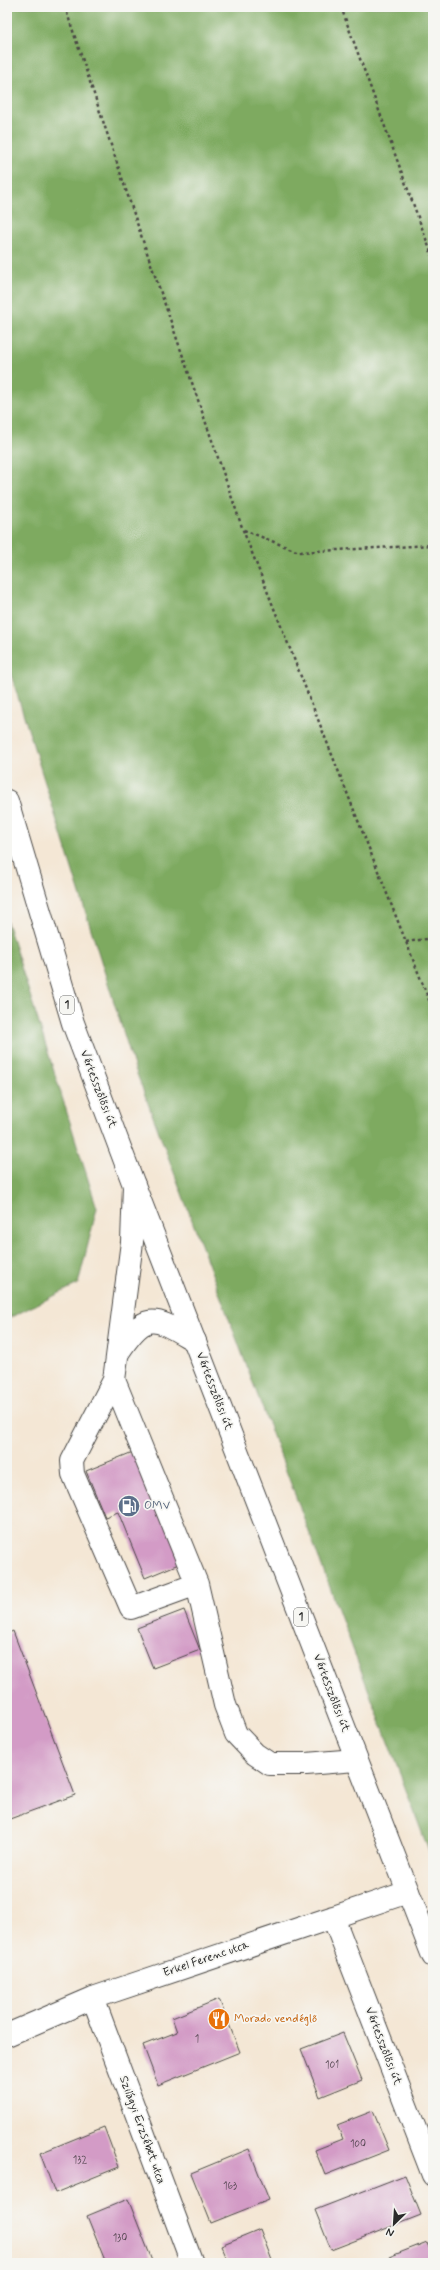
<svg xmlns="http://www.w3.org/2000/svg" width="440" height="2270" font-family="Mynerve,sans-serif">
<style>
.forest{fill:#7eaa61;stroke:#546a46}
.building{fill:#d39bc6}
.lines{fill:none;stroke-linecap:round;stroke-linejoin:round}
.minor-casing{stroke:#494744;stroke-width:24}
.major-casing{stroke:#494744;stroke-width:24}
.path{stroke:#494744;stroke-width:2.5;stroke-dasharray:3 3;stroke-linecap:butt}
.minor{stroke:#fff;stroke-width:22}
.major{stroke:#fff;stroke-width:22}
.labels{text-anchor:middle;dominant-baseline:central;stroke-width:3.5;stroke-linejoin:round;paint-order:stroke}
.number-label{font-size:10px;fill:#554752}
.shield{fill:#f6f6f2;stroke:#686867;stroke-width:1}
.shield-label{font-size:11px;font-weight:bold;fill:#2b2b2b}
.street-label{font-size:12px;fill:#2b2b2b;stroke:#f6f6f2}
.service-label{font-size:12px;fill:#4e5e75;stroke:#f6f6f2;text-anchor:start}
.food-label{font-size:12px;fill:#c56008;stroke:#f6f6f2;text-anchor:start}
</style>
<rect width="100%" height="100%" fill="#f6f6f2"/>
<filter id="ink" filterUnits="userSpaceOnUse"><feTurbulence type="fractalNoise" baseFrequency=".025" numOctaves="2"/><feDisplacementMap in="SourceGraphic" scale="8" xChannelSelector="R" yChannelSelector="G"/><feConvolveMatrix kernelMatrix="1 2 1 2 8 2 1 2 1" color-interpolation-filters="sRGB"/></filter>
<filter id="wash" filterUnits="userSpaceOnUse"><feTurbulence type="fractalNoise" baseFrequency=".012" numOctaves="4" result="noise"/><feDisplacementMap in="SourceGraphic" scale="16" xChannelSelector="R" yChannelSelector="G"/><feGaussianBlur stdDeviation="0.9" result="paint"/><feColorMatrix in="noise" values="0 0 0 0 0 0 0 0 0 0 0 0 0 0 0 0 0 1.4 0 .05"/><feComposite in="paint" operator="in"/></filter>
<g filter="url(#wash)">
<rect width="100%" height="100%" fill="#f4e7d5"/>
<path class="forest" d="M7,7h426v1855l-299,-796 -127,-404z
M7,922l90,286 -19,76 -71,35z"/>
<g id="blocks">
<path class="building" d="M150,1445l31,118 -36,15 -27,-66 -13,5 -19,-46z
M184,1610l16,40 -47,18 -16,-40z
M13,1631l62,164 -68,25v-186z
M219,1999l21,53 -82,33 -15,-40 34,-13 -5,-14z
M343,2033l19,47 -42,17 -19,-48z
M373,2111l16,39 -64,25 -10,-25 28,-11 -6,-14z
M104,2127l15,40 -64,26 -15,-40z
M249,2149l20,51 -58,23 -20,-50z
M405,2175l16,40 -90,35 -16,-40z
M128,2199l24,61 -6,3h-40l-19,-47z
M260,2229l13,34h-44l-8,-18z
M427,2242l6,15v6h-42l-2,-6z"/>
</g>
</g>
<g filter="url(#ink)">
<use href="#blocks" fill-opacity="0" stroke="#494744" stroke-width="1"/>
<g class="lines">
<g class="minor-casing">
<path id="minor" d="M134,1185l-2,57 -18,138 83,204 28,121 11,29 19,20 15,10h36l50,-4
M118,1353c29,-44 36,-36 77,-12
M114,1380l-42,81 1,13 58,134 66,-24
M333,1917l100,258
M93,1998l99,265
M7,2035l86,-37 315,-106"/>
</g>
<g class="major-casing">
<path id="major" d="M7,801l66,222 61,162 299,771"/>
</g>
<path class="path" d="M65,7l78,234 100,289 190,480
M341,7l92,251
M244,530l55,22 134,-7
M406,942l27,-4"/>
<use href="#minor" class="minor"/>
<use href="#major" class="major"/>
</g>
</g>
<defs>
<g id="fuel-disc" transform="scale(1.15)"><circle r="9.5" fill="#5c6f8a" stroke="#f6f6f2"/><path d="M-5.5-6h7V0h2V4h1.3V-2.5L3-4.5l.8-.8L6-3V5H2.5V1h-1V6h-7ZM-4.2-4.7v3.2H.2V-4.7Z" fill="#fff"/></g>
<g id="restaurant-disc" transform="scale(1.15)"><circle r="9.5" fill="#e8710a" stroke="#f6f6f2"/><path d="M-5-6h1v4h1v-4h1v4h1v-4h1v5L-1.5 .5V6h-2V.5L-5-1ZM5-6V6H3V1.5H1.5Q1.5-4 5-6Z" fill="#fff"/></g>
</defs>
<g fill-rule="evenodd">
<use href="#fuel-disc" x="129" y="1506"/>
<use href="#restaurant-disc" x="219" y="2019"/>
</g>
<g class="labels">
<g class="number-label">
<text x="197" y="2039">1</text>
<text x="332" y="2065">101</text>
<text x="358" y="2144">100</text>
<text x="80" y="2160">132</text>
<text x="230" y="2186">163</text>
<text x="120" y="2238">130</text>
</g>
<g class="shield">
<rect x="60" y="996" width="14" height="18" rx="3"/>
<rect x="294" y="1608" width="14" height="18" rx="3"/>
</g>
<g class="shield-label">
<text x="67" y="1005">1</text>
<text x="301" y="1617">1</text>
</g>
<g class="street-label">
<text transform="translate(98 1089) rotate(69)">Vértesszőlősi út</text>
<text transform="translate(214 1391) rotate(69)">Vértesszőlősi út</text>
<text transform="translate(331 1693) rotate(69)">Vértesszőlősi út</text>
<text transform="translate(206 1959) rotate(-19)">Erkel Ferenc utca</text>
<text transform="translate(383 2046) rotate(69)">Vértesszőlősi út</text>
<text transform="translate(142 2130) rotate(70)">Szilágyi Erzsébet utca</text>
</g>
<g class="service-label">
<text x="144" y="1506">OMV</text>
</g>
<g class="food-label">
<text x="234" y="2019">Morado vendéglő</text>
</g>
</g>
<rect width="440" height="2270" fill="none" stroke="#f6f6f2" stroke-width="24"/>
<g transform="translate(394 2224) rotate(205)" stroke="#f6f6f2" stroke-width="3" paint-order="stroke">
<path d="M0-3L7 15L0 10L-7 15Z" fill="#2b2b2b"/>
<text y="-6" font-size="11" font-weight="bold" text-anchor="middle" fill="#2b2b2b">N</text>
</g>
</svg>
